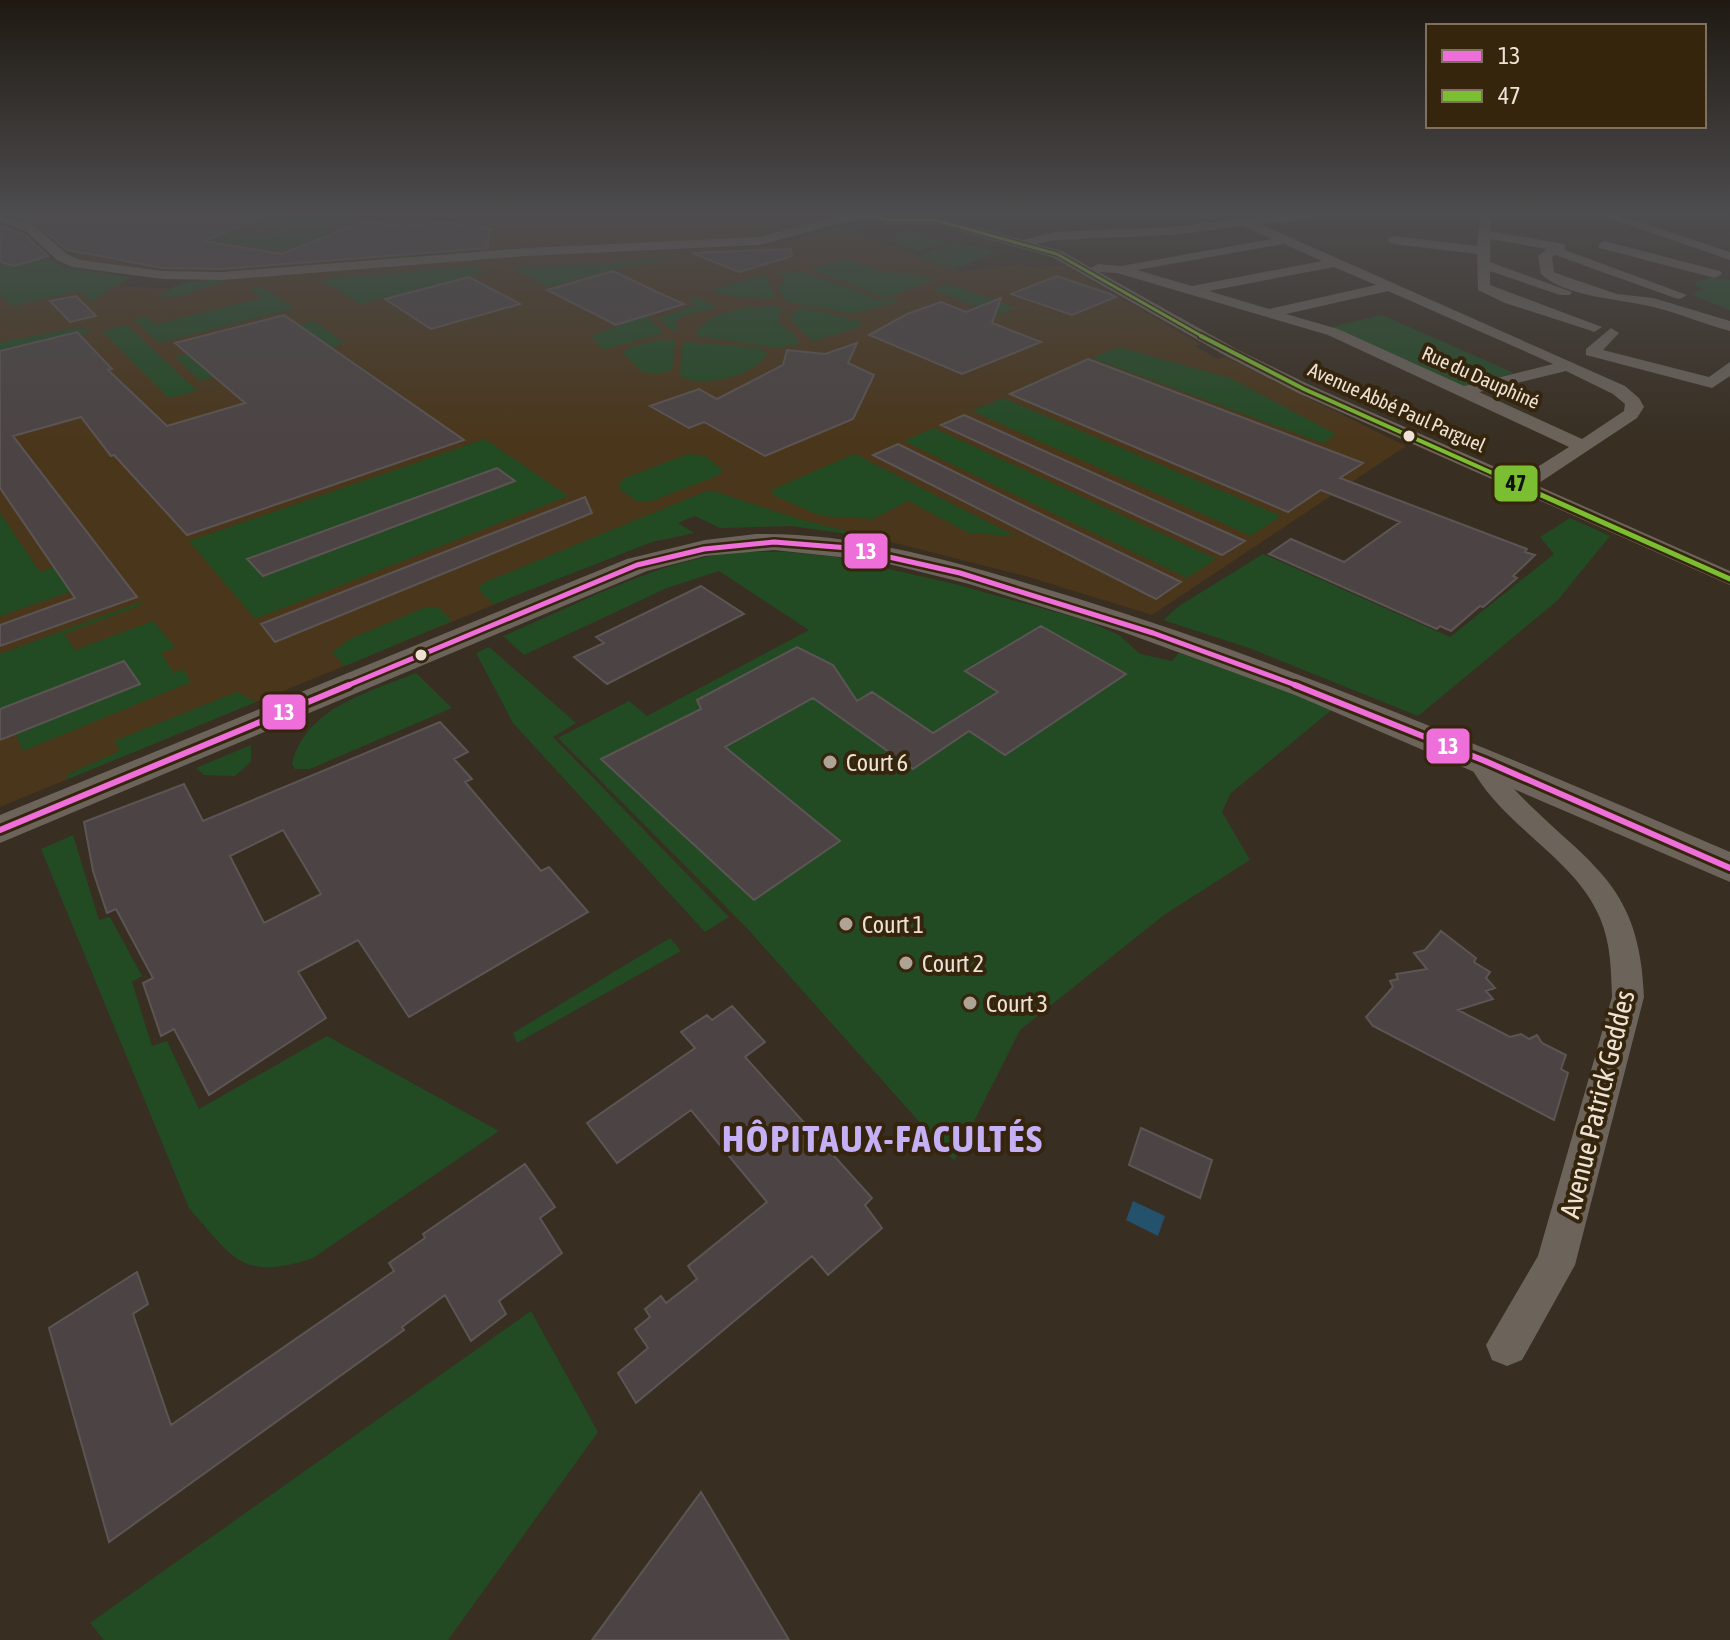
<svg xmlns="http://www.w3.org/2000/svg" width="1730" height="1640" font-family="'Asap Condensed',sans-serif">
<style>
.built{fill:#4a361a}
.green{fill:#224b24}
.water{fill:#24516b}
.building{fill:#4c4444;stroke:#5c5554;stroke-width:2;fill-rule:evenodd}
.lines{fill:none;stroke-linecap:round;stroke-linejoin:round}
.minor{fill:#6c645b;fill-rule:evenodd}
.tertiary{fill:#6c645b;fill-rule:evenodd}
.bus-1-far1-casing{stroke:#36250d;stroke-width:10}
.bus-1-casing{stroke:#36250d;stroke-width:12}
.bus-2-far2-casing{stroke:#36250d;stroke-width:6}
.bus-2-far1-casing{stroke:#36250d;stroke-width:8}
.bus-2-casing{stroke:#36250d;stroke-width:10}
.bus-1-far1{stroke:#ef6fda;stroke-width:5}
.bus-1{stroke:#ef6fda;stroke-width:6}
.bus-2-far2{stroke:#7bbe31;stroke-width:3}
.bus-2-far1{stroke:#7bbe31;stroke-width:4}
.bus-2{stroke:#7bbe31;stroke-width:5}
.bus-dot{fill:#ede2d4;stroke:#36250d;stroke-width:3}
.poi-dot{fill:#aea395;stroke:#36250d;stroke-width:3}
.labels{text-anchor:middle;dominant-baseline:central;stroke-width:8;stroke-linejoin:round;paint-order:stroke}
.far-street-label{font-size:20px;fill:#ede2d4;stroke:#36250d}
.poi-label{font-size:24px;fill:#ede2d4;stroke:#36250d;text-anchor:start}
.near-street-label{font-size:28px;fill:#ede2d4;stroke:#36250d}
.near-district-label{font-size:38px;font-weight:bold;letter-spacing:2px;fill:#c5b0f6;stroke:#36250d}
.line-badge{stroke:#36250d;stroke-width:3}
.badge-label{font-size:22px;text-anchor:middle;font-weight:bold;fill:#fff}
.pale-badge-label{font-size:22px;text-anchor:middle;font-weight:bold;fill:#111}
</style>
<rect width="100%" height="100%" fill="#382e21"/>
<path class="built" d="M1,215h838l-82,23 -224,9 -302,24 -54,1 -94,-11 -9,-4 1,-13 -9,-9z
M839,227l123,45 60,-8 13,4 28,-3 138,79 -6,2 23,13 7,-2 181,89 -254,169 -127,-39 -150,-38 -83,-12 -72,2 -24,-14 -18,9 16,10 -42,9 -54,20 -598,245v-571l64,31 67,10 -13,9 55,3 19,-8 331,-25 250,-10z"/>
<path class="green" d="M287,215l67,1 -36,7 -68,5z
M328,226l5,4 -21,11 -32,10 -51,-9 -45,4 21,-12h55z
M910,231l3,1 37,10 -31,9 -33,-12z
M954,242l32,6 9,5 -41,16 -37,-13z
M27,249l37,18 67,10 -40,25 -11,-11 -68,15 -12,-11v-40z
M846,258l35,13 38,4 15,6 -49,17 -75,-29z
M673,259l-58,10 -66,18 -37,-19z
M475,266l10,6 -125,32 -40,-25z
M804,271l79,30 10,-2 5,3 -45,12 -66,-12 -10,-15 7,-4 -4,-11z
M766,275l10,25 -45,-4 -22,-6z
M1708,277l22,3v30l-38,-15 12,-7 -11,-3z
M229,280l-43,14 2,2 -28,1c18,-19 45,-17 69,-17z
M949,284l67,24 -17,7 -66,-25z
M260,287l35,21 -136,35 -25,-23 13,-4 9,8 106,-26 -13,-9z
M696,296l21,11 -36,10 -6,7 1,7h-4l-14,-13 40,-14 -10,-5z
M774,306l8,4 -4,12 18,14 3,8 -20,4 -84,-12c13,-27 52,-29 79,-30z
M807,308l54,14 1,2 -7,5 -43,12 -22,-22 6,-10z
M646,315l18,18 -62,17 -10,-14z
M1382,315l132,58 -53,14 -130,-60z
M313,321l31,21 -12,7 -132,32 -25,-24z
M127,325l63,59 7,7 -28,7 -67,-67z
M76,328l11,1 4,4 -91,18v-9z
M661,339l14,3 -3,28 -13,4 -17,-2 -19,-19 7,-6z
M686,342l67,5 10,2 4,6c-12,20 -69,36 -87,20l2,-29z
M1118,347l112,31 106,56 -13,9 -231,-85z
M1003,398l278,118 -30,20 -279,-125z
M934,428l282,131 -29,19 -283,-137z
M485,439l83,57 -313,123 -66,-78z
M688,454l17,2 18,14 -6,6 -68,26 -12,-1 -16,-11 -2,-6 6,-6z
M854,454l3,1 158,81 -46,-3 -61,-32 -35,18 -52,-3 -46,-20 -4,-6z
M713,491l89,29 73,18 -83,-12 -72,2 -25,-12 -17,7 16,10 -42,9 -158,62 -16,-14 5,-7 221,-91z
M0,513l40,59 62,-21 17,24 -119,41z
M1570,518l40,18 -53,65 -139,115 -169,-68 -86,-28 16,-14 84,-52 187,83 104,-83 -14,-17z
M739,552h48l49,5 119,27 132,37 32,14 21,19 32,7 7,-8 155,55 -103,85 -9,19 28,48 -86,55 -144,115 -66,131 -208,-234 -188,-189 71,-37 18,15 162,-86 -90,-59 -52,17 -143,67 -21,-19c76,-32 154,-76 236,-84z
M141,602v3l-77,29 11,16 78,-29 22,26 -14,6 13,20 9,-4 8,13 -168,69 -7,-17 124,-50 -140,26v-56z
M424,608h15l13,13 -107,45 -13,-14 20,-14z
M489,647l87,76 -23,14 176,180 -24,15 -192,-209 -37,-70z
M416,673l36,35 -142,61h-15l-3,-5c13,-56 77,-72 124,-91z
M237,692l19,10 -188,77 -2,-4 54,-24 -6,-10z
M251,745v17l-16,14 -31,-1 -8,-7z
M73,835l26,85 11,-3 32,59 -10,6 20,64 15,-5 32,68 128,-73 172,95 -186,127c-71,24 -80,0 -124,-50l-148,-359z
M670,938l11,13 -164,92 -4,-10z
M531,1311l67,121 -150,208h-344l-14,-17z"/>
<path class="water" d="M1133,1201l32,15 -7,20 -32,-16z"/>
<path class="building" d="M10,215h259l-65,26 78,13 82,-33 41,5 39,-4 49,7 -4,2 -1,17 -266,21 -59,-1 -96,-18 -31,-27z
M0,225l24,9 24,22 -34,10 -14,-4z
M791,249l1,7 -53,16 -47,-19z
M613,271l46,22 25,11 -68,21 -69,-35z
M1057,276l53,18 6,3 -44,18 -61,-21z
M469,277l51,27 -89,25 -46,-30z
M76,296l20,20 -26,6 -20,-21z
M1001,298l-9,25 49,19 -79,32 -93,-39 38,-21 34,-12 25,10z
M284,315l180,125 -277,95 -73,-80 -3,1 -30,-39 -68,19 124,161 -137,49v-21l75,-27 -75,-110v-137l77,-19 35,37 -4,1 59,56 78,-23 -70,-60z
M857,343l-9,20 26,12 -21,44 -88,37 -61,-34 -15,6 -39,-22 49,-17 18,10 66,-34 4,-15 38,4z
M1088,359l275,104 -23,15 187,71 -2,3 10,3 -22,21 4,2 -34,29 -3,-1 -29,25 -11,-5 -3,3 -168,-75 22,-15 53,23 56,-40 -79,-32 -33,22 -278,-118z
M964,415l281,126 -23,14 -281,-130z
M898,444l126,62 157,76 -25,17 -283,-144z
M497,468l18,13 -252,95 -16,-17z
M585,497l7,16 -317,129 -14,-18z
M701,586l43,28 -137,70 -33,-27 30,-14 -8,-6z
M1041,626l85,48 -121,81 -36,-24 -56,38 -100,-71 -88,49 115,94 -86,59 -153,-141 100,-50 -4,-9 100,-53 36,18 24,36 15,-9 61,41 65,-41 -33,-21z
M124,661l16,23 -140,56v-31z
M440,722l28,30 -14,7 18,20 -7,3 76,89 8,-4 39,45 -179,105 -51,-77 -60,32 28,46 -117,77 -35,-66 -13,7 -18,-53 10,-5 -37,-69 -9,4 -14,-42 -9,-49 100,-38 19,37zM283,830l38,64 -57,29 -34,-67z
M1441,931l35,27 -2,4 16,10 -4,6 9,10 -9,3 7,8 -35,11 52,27 11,-3 8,5 8,-4 5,8 24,12 -5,14 7,4 -14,47 -181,-94 -7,-9 27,-30 -3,-6 8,-2 -2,-5 31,-5 -13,-16 11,-3z
M732,1006l33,36 -20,15 127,141 -7,7 17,23 -54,47 -16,-19 -176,147 -18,-30 30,-25 -13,-19 15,-12 -5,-8 16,-13 5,7 31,-24 -9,-13 79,-64 -76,-92 -74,53 -30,-40 108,-75 -14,-16 26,-17 5,5z
M1141,1128l71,32 -12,38 -71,-33z
M525,1164l30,43 -15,11 22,35 -63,48 7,13 -35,27 -26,-46 -43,32 2,3 -295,212 -60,-214 88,-56 11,32 -15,10 38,111 223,-154 -5,-8 36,-25 -2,-4z
M701,1492l88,148h-197z"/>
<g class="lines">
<path class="minor" d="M0,215l34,10 33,29 13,6 83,11 59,1 305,-24 232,-11 83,-22 93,1 88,24 32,-8 115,-5 109,-12h36l-6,4 -49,5 365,162 14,12 5,9 -7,11 -101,67 194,86v14l-432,-192 -72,-37 -174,-99 -117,-33h-48l-16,-5 -22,2 -90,24 -232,11 -305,24 -59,-1 -91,-12 -15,-7 -31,-29 -26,-9zM1243,226l29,13 -151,27 -23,-2 -7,4 -29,-17 -26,-7 19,-4 115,-5zM1284,244l38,17 -130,25 -55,-16zM1334,267l42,18 -107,24 -60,-18zM1099,272l18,1 211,62 241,112 -49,31 -210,-93 -72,-35zM1388,291l152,67 13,6 -89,22 -126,-57 -52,-15zM1566,371l47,23 12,10 -1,7 -42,28 -103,-47z
M1480,215l10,3v13l75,13v6l122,45 -7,4 -5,-1 -120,-43 -3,2 2,15 7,3 56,19 36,4 77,23v10c-26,-7 -51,-18 -77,-24 -31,-8 -88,-10 -112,-33l-3,-18 9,-7 -57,-10v23l82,30 -2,3h-10l-70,-24v14l112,42 -8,5 -5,-2 -84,-27 -27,-13 -1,-36 -84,-10 -6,-4 6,-4 84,10z
M1600,215h18l112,37v8z
M1604,241l116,30 2,3 -7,4 -116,-30 -1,-3z
M1611,328l8,5 -16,17 106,27 21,-15v14l-18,12 -126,-33v-6z
M1480,750c16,4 24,28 35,40 72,75 125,90 129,207l-69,268 -53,95 -15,6 -15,-6 -6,-15 52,-89 74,-259c-1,-27 -1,-53 -12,-79 -26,-63 -104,-94 -133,-159l4,-6z"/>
<path class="tertiary" d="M756,534c109,-2 217,33 320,64 224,69 439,162 654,254v30l-435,-187 -172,-63 -154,-48 -92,-23 -103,-11 -69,6 -58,15 -647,272v-28l627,-256 78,-19z"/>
<g class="bus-1-far1-casing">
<path id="bus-1-far1" d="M344,687l293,-122 67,-16 70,-7 75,6 111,25 193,60 148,54"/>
</g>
<g class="bus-1-casing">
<path id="bus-1" d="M1295,685l190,76 245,107
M0,830l349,-145"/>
</g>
<g class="bus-2-far2-casing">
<path id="bus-2-far2" d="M872,215l15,5h48l122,34 148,84"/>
</g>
<g class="bus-2-far1-casing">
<path id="bus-2-far1" d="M1201,336l103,53 231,103"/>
</g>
<g class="bus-2-casing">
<path id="bus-2" d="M1530,490l200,89"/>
</g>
<use href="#bus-1-far1" class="bus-1-far1"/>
<use href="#bus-1" class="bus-1"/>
<use href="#bus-2-far2" class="bus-2-far2"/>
<use href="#bus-2-far1" class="bus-2-far1"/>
<use href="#bus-2" class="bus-2"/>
</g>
<linearGradient id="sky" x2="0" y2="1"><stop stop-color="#1f1912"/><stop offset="0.48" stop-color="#4d4c4e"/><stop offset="1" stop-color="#4d4c4e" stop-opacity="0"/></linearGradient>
<rect width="1730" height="444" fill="url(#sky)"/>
<g class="bus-dot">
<circle cx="1409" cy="436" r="7"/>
<circle cx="421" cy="655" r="7"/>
</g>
<g class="poi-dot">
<circle cx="830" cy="762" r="8"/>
<circle cx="846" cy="924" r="8"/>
<circle cx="906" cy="963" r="8"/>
<circle cx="970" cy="1003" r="8"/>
</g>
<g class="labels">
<g class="far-street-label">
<text transform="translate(1481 377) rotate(24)">Rue du Dauphiné</text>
<text transform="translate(1397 407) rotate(24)">Avenue Abbé Paul Parguel</text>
</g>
<g class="poi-label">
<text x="846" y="762">Court 6</text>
<text x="862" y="924">Court 1</text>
<text x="922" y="963">Court 2</text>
<text x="986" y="1003">Court 3</text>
</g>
<g class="near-street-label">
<text transform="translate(1597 1104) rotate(-76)">Avenue Patrick Geddes</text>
</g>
<g class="near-district-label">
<text x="883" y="1138">HÔPITAUX-FACULTÉS</text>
</g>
</g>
<g class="line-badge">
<rect x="1493" y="464" width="46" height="39" rx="8" fill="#7bbe31"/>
<rect x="843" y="532" width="46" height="38" rx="8" fill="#ef6fda"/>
<rect x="261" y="693" width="46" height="38" rx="8" fill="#ef6fda"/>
<rect x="1425" y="727" width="46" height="38" rx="8" fill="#ef6fda"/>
</g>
<g class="badge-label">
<text x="866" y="559">13</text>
<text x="284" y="720">13</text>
<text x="1448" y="754">13</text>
</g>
<g class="pale-badge-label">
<text x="1516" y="491">47</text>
</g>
<rect x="1426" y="24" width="280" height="104" fill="#36250d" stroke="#7f715d" stroke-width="2"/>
<rect x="1442" y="50" width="40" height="12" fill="#ef6fda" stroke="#7f715d" stroke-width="2"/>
<text x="1498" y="64" font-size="24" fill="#ede2d4">13</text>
<rect x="1442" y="90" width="40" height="12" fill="#7bbe31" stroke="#7f715d" stroke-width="2"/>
<text x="1498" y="104" font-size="24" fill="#ede2d4">47</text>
</svg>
